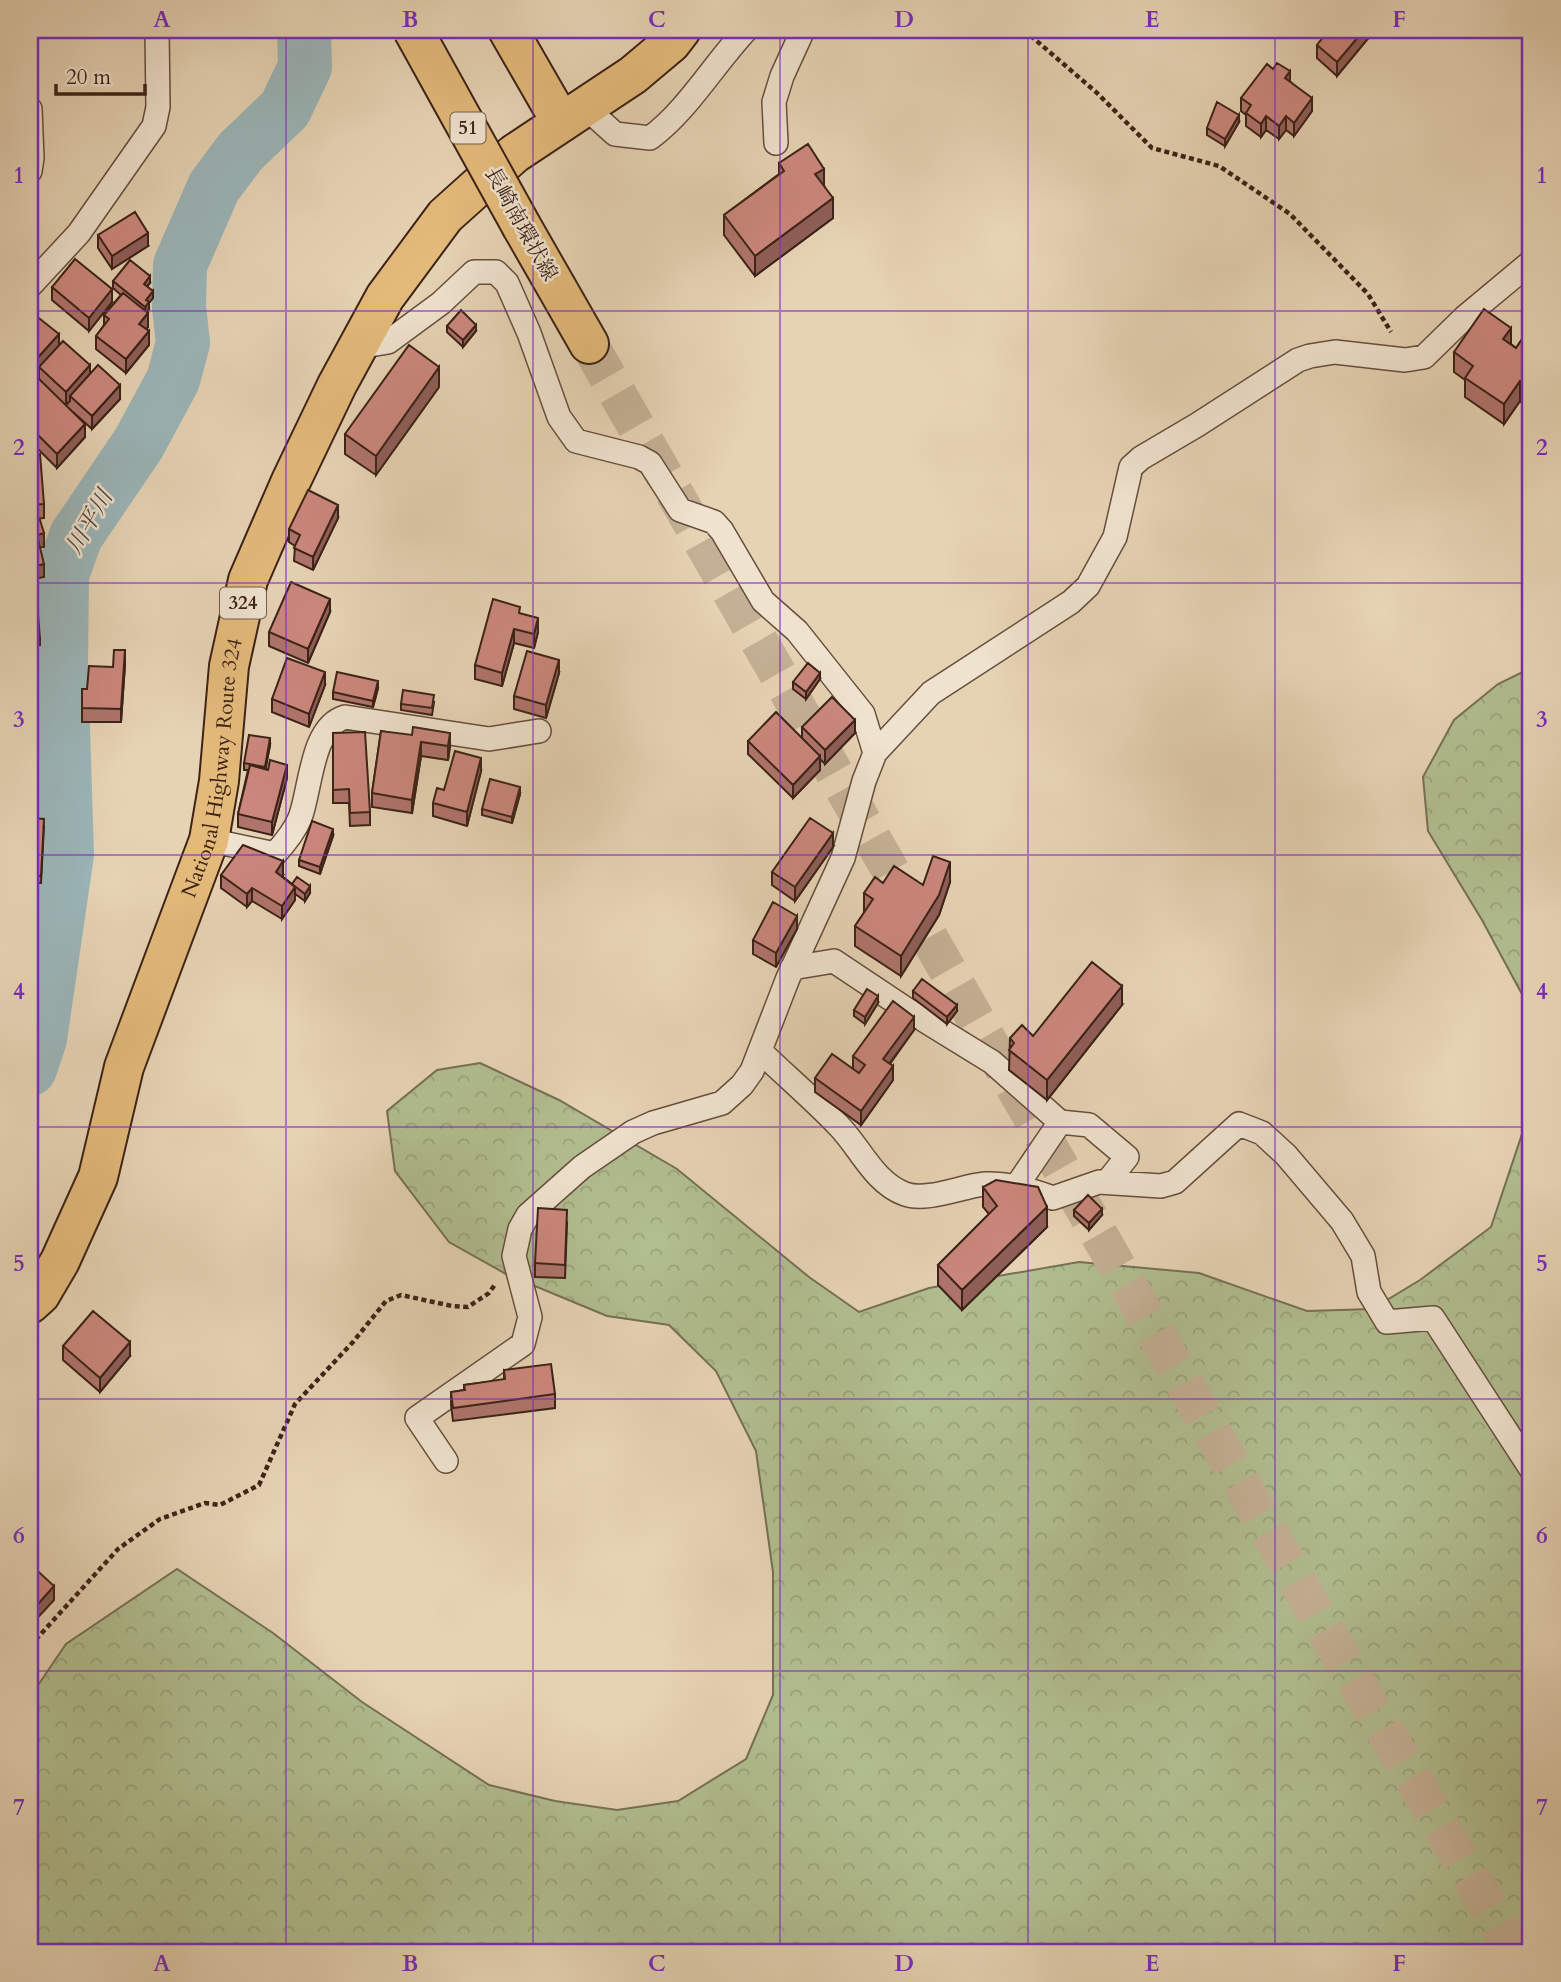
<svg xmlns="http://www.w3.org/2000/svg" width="1561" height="1982" font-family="Cardo,'Noto Serif JP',serif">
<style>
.forest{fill:url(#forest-crowns);stroke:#767054;stroke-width:2}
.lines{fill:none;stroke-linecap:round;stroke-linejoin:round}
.river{stroke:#9bb5b8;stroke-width:54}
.highway-tunnel{stroke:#c4b095;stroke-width:38;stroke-dasharray:38 19;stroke-linecap:butt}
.street-casing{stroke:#664e3e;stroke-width:26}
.highway-casing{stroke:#3c2217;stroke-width:42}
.path{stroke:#3c2217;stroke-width:4.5;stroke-dasharray:5 3.5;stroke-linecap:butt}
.street{stroke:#efe2ce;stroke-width:23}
.highway{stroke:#e3ba7a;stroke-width:38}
.highway-bridge-casing{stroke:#3c2217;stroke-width:42;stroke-linecap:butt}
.highway-bridge{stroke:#e3ba7a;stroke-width:38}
.wall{fill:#af746c;stroke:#3c2217;stroke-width:2}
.shaded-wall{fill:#8e5e58;stroke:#3c2217;stroke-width:2}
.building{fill:#cb877d;stroke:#3c2217;stroke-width:2}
.grid{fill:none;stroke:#7b2cbf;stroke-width:2;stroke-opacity:0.55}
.labels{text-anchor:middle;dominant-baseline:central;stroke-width:5;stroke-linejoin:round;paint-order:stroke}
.shield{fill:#efe2ce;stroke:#725c4e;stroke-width:2}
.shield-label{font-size:19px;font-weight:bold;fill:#3c2217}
.street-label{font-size:21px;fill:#3c2217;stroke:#efe2ce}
.water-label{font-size:23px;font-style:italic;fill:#54473f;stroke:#efe2ce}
.neatline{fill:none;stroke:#7b2cbf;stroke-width:2.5}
.grid-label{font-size:23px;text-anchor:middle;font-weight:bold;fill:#7b2cbf}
</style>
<defs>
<pattern id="forest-crowns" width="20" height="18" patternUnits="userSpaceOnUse" patternTransform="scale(1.75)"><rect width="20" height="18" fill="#b1be90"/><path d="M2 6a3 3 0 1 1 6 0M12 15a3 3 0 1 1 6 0" fill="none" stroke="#99a37b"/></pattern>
</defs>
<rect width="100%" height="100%" fill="#e6d3b4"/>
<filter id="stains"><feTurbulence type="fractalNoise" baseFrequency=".00286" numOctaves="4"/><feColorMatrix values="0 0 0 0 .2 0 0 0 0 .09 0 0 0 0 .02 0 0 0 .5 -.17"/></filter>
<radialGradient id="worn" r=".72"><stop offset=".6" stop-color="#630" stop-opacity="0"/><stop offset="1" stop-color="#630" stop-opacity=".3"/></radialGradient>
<path class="forest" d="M1531,668v343l-49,-91 -54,-89 -5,-54 31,-57 44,-36z
M480,1063l79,37 118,69 132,108 50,35 70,-24 150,-26 120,11 108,38 65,-2 48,-29 71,-53 40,-120v845h-1501v-255l36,-53 111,-75 96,64 89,69 127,83 66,16 62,9 61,-9 68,-42 27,-64v-123l-17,-121 -40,-80 -47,-46 -62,-9 -101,-42 -57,-32 -54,-71 -8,-60 50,-41z"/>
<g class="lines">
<path class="river" d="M30,1069l10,-30 27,-185 -6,-188 1,-91 14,-39 63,-93 34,-63 10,-37 -4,-36 1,-42 34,-78 27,-36 44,-42 20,-42 -1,-37"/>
<path class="highway-tunnel" d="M589,344l733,1280 193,328"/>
<g class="street-casing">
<path id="street" d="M585,107l30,27 35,4c37,-27 64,-74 96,-108
M30,109l2,49 -2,13
M776,143l-2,-41 8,-26 21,-46
M30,286l49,-53 75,-107 4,-19 -1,-77
M358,347l30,-5 53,-39 33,-31h22l11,11 22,50 30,84 17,24 63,16 11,6 30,47 34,12 8,9 41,70 34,30 66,83 12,39
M209,840l66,14c9,-10 20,-24 25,-36 11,-29 11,-91 45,-101l144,22 50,-8
M792,968l42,-7 72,48 86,53 68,60 29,3 38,32 -20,25
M760,1051c26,25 53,48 78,74 22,22 36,58 67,69 22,8 57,-8 80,-10 23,-1 47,6 68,14l46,-16 62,4 14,-4 64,-58 23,9 24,22 56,66 21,35 6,36 18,30 46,-4 98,151
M1016,1187l44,-65
M446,1461l-29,-43 106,-74 7,-27 -16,-61 6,-27 8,-14 54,-48 51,-35 20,-9 69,-20 20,-18 10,-14 36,-93 55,-120 21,-77 11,-28 56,-60 140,-91 17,-16 27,-49 16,-70 10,-9 56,-33 101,-65 12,-4 25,-4 70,8 19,-3 41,-40 66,-55"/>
</g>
<g class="highway-casing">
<g id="highway">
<path d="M508,30l53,92"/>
<path d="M522,227l67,117"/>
<path id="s1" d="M30,1304l10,-9 20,-34 38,-84 26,-110 85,-227 10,-59 10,-115 19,-86 43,-99 46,-96 48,-88 60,-81 69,-62 119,-79 38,-32 10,-13"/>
</g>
</g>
<path class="path" d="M1024,30l72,62 56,56 67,18 71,48 78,80 23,38
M30,1646l88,-97 42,-30 45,-16 15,2 39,-20 36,-81 58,-62 33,-41 15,-6 51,11 16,1 21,-14 7,-10"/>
<use href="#street" class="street"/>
<use href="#highway" class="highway"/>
<g class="highway-bridge-casing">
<path id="highway-bridge" d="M413,30l109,197"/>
</g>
<use href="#highway-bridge" class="highway-bridge"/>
</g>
<path class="wall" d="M1329,30h46l-38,46 -20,-18v-13z
M1290,81l22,30 -18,25 -8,-6 -7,9 -13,-9 -5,7 -15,-11v-11l-5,-4v-13z
M1239,122l-14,24 -18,-11v-7z
M779,163l45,22 9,33 -78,58 -31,-41v-20l55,-41z
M98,235l50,11 -36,23 -14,-21z
M113,281l37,2 -3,4 6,11 -4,5v6l-3,3 2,15 -2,2 3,16 -23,28 -30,-24v-13l8,-11v-10l17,-20 -8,-7z
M52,287l60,15 -23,29 -37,-31z
M30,311l29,34 61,54 -28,30 -19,-17 12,25 -28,31 -27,-27v-59l9,-3v-9l-7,7 -2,-2z
M447,326l29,5 -13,16 -16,-15z
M1531,326v83l-11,-8 -16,23 -39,-27v-17l-11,-8v-20l57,-8 5,4z
M439,387l-63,88 -31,-21v-20z
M30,455l14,49v14l-14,1z
M338,518l-25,52 -19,-9 1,-15 -6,-4v-13z
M30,601l10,38v6h-10z
M330,612l-22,51 -39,-17v-14z
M520,614l18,18 -4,16 -20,-5 -12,43 -27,-7v-14z
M125,664l-4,58h-39v-33h5l26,-22z
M559,673l-13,45 -32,-9v-13z
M820,679l-14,20 -13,-10v-7z
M325,685l-16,42 -37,-15v-13z
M378,688l-5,19 -40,-8v-7z
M434,702l-2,13 -31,-5v-6z
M802,727l53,6 -30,31 -5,-5v11l-27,28 -45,-44v-13l54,-3z
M381,731l69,15 -2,14 -27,-4 -9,57 -40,-6v-14z
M333,733l37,79v13l-20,1 -1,-23h-16z
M270,745l-5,25 22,8 -15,57 -34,-8v-13l10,-44h-4v-7z
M481,771l-14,55 -34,-10v-13l11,-13z
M520,794l-8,29 -30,-8v-6z
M30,825l14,1 -3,57 -11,-1z
M333,836l-13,38 -21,-8v-6z
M833,847l-38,54 -23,-16v-13z
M221,875h62l-1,1 10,8 18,9 -5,8 -10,-7v6l-13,19 -30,-18 -5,6 -26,-19z
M950,882l-11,33 -38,61 -46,-30v-20l9,-13v-20l19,-10 40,2z
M797,929l-21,38 -23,-13v-14z
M913,991l44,20 -10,13 -34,-26z
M878,1003l-13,21 -11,-8v-6z
M1122,1005l-75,95 -38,-30 1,-32 23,-2z
M914,1030l-24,34 3,16 -32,45 -46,-33v-14l38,-9v-13z
M983,1187l64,40 -85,83 -24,-25v-20l51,-51 -6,-7z
M1074,1210l28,5 -13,15 -15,-14z
M567,1223l-2,55 -30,-1v-14z
M63,1346l67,10 -30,36 -37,-32z
M504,1370l51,24v14l-102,13 -2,-16v-13l13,-2v-5l40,-5z"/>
<path class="shaded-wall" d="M1364,30h11l-38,46v-14z
M1290,71v14l-5,-7z
M1312,98v13l-18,25v-13z
M1239,115v7l-14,24v-7z
M1266,116v14l-5,7v-13z
M1286,116v14l-7,9v-13z
M824,169v19l-9,-14z
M833,198v20l-78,58v-20z
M148,233v13l-36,23v-13z
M150,276v7l-6,7v-6z
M112,289v13l-23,29v-13z
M153,291v7l-4,5v6l-4,5 1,-14z
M148,313v14l-9,10v-13z
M476,325v6l-13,16v-7z
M1511,328v20l-8,-9z
M149,331v14l-23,28v-14z
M59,334v14l-20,19v3l-7,7v-13z
M90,365v14l-20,17v5l-4,4v-13z
M439,367v20l-63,88v-19z
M1520,381v20l-16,23v-20z
M120,385v14l-28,30v-13z
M85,424v13l-28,31v-14z
M338,505v13l-25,52v-13z
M44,533v14l-7,1v-13z
M44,564v13l-14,3v-13z
M330,599v13l-22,51v-14z
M538,618v14l-4,16v-14z
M514,629v14l-12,43v-13z
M125,650v14l-4,58v-13z
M559,660v13l-13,45v-13z
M325,672v13l-16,42v-13z
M820,673v6l-14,20v-7z
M378,681v7l-5,19v-6z
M855,720v13l-30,31v-14z
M450,733v13l-2,14v-14z
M270,738v7l-5,28v-6z
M421,742v14l-9,57v-13z
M820,756v14l-27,28v-13z
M481,758v13l-14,55v-14z
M287,765v13l-15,57v-13z
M520,787v7l-8,29v-6z
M333,829v7l-13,38v-7z
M833,833v14l-38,54v-14z
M283,861v14l-7,10v-13z
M950,862v20l-11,33 -38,61v-20z
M310,886v7l-5,8v-7z
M295,887v13l-13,19v-13z
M252,888v13l-5,6v-13z
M35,908v13l-5,44v-13z
M797,916v13l-21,38v-14z
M1122,986v19l-75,95v-20z
M878,996v7l-13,21v-7z
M957,1005v6l-10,13v-7z
M914,1017v13l-31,42v-13z
M893,1066v14l-32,45v-14z
M1047,1207v20l-85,83v-20z
M1102,1209v6l-13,15v-7z
M130,1342v14l-30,36v-14z
M54,1586v14l-24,26v-13z"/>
<path class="building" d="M1329,30h35l-27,32 -20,-17z
M1277,63l13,8 -5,7 27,20 -18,25 -8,-7 -7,10 -13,-10 -5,8 -15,-11 5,-8 -10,-7 26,-34 6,5z
M1217,102l22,13 -14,24 -18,-11z
M808,144l16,25 -9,5 18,24 -78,58 -31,-41 60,-44 -5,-8z
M135,212l13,21 -36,23 -14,-21z
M75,259l37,30 -23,29 -37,-31z
M130,260l20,16 -6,8 9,7 -7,9 3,2 -4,5 -32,-26z
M123,293l25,20 -9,11 10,7 -23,28 -30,-23 13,-17 -5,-4z
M1484,309l27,19 -8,11 13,9 15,-22v63l-11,-8 -16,23 -39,-26 8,-12 -19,-14z
M461,310l15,15 -13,15 -16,-14z
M30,311l29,23 -27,30 -2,-3z
M63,341l27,24 -24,27 -27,-25z
M409,345l30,22 -63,89 -31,-22z
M98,365l22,20 -28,31 -22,-20z
M35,375l50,49 -28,30 -27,-27v-45z
M40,454l4,50 -14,1v-50z
M308,490l30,15 -25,52 -19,-9 6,-13 -11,-6z
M40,520l4,13 -7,2 7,29 -14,3v-44z
M291,582l39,17 -22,50 -39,-17z
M493,599l27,8 -1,6 19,5 -4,16 -20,-5 -12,44 -27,-8z
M30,601l8,13 2,25 -10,-1z
M114,650h11l-4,59 -39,-1v-19h5l2,-23 24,1z
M527,651l32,9 -13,45 -32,-9z
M287,658l38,14 -16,42 -37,-15z
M808,663l12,10 -14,19 -13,-10z
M337,672l41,9 -5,20 -40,-9z
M403,690l31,5 -2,13 -31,-4z
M832,697l23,23 -30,30 -23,-23z
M776,712l44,44 -27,29 -45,-44z
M413,727l37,6 -2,13 -27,-4 -9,58 -40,-7 9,-62 31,4z
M365,732l5,80 -20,1 -1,-24 -16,1v-57z
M249,735l21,3 -5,29 -21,-4z
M455,751l26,7 -14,54 -34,-9 4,-15 7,2z
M270,760l17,5 -15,57 -34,-8 12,-49 18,5z
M490,779l30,8 -8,30 -30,-8z
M30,818l14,1 -3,57 -11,-1z
M810,818l23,15 -38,54 -23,-15z
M312,821l21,8 -13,38 -21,-7z
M243,845l40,16 -7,11 19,15 -13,19 -30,-18 -5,6 -26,-19z
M933,856l17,6 -11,33 -38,61 -46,-30 18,-27 -9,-6 11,-16 8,6 11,-17 29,19z
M297,877l13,9 -5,8 -13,-10z
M773,902l24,14 -21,37 -23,-13z
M30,907l5,1 -5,44z
M1092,962l30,24 -75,94 -38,-30 5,-7 -4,-5 12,-13 11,11z
M922,979l35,26 -10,12 -34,-26z
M867,989l11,7 -13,21 -11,-7z
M893,1001l21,16 -31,42 10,7 -32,45 -46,-33 17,-24 27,19 6,-8 -12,-9z
M996,1180l42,7 9,20 -85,83 -24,-25 59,-59 -14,-19z
M1088,1195l14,14 -13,14 -15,-13z
M538,1208l29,2 -2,55 -30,-2z
M93,1311l37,31 -30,36 -37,-32z
M551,1364l4,30 -102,14 -2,-16 14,-2 -1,-5 41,-6 -1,-9z
M30,1564l24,22 -24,27z"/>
<path class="grid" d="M286,30v1922M533,30v1922M780,30v1922M1028,30v1922M1275,30v1922M30,311h1501M30,583h1501M30,855h1501M30,1127h1501M30,1399h1501M30,1671h1501"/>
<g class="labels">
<g class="shield">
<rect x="450.5" y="112.5" width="35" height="31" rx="5"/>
<rect x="220" y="587.5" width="46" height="31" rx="5"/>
</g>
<g class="shield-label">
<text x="468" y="128">51</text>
<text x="243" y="603">324</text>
</g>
<g class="street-label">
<text transform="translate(521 224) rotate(61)">長崎南環状線</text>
<text stroke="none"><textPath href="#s1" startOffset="572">National Highway Route 324</textPath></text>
</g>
<g class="water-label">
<text transform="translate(89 522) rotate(-60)">川平川</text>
</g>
</g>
<rect width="1561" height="1982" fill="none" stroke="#e6d3b4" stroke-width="77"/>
<path d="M56 84v10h89v-10" fill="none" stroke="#3c2217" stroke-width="3.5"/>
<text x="66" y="84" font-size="21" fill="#3c2217" stroke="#efe2ce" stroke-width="5" paint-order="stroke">20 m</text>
<rect x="38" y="38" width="1484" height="1906" class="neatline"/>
<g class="grid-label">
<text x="162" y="27">A</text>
<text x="410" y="27">B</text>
<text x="657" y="27">C</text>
<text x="904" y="27">D</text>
<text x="1152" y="27">E</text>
<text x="1399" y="27">F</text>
<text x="19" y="183">1</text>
<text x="1542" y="183">1</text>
<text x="19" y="455">2</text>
<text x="1542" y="455">2</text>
<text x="19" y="727">3</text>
<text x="1542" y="727">3</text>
<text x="19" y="999">4</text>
<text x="1542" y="999">4</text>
<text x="19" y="1271">5</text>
<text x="1542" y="1271">5</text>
<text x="19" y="1543">6</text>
<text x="1542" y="1543">6</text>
<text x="19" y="1815">7</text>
<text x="1542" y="1815">7</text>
<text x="162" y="1971">A</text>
<text x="410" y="1971">B</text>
<text x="657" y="1971">C</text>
<text x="904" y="1971">D</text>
<text x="1152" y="1971">E</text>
<text x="1399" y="1971">F</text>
</g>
<rect width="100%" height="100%" filter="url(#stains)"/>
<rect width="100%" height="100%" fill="url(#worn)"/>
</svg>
